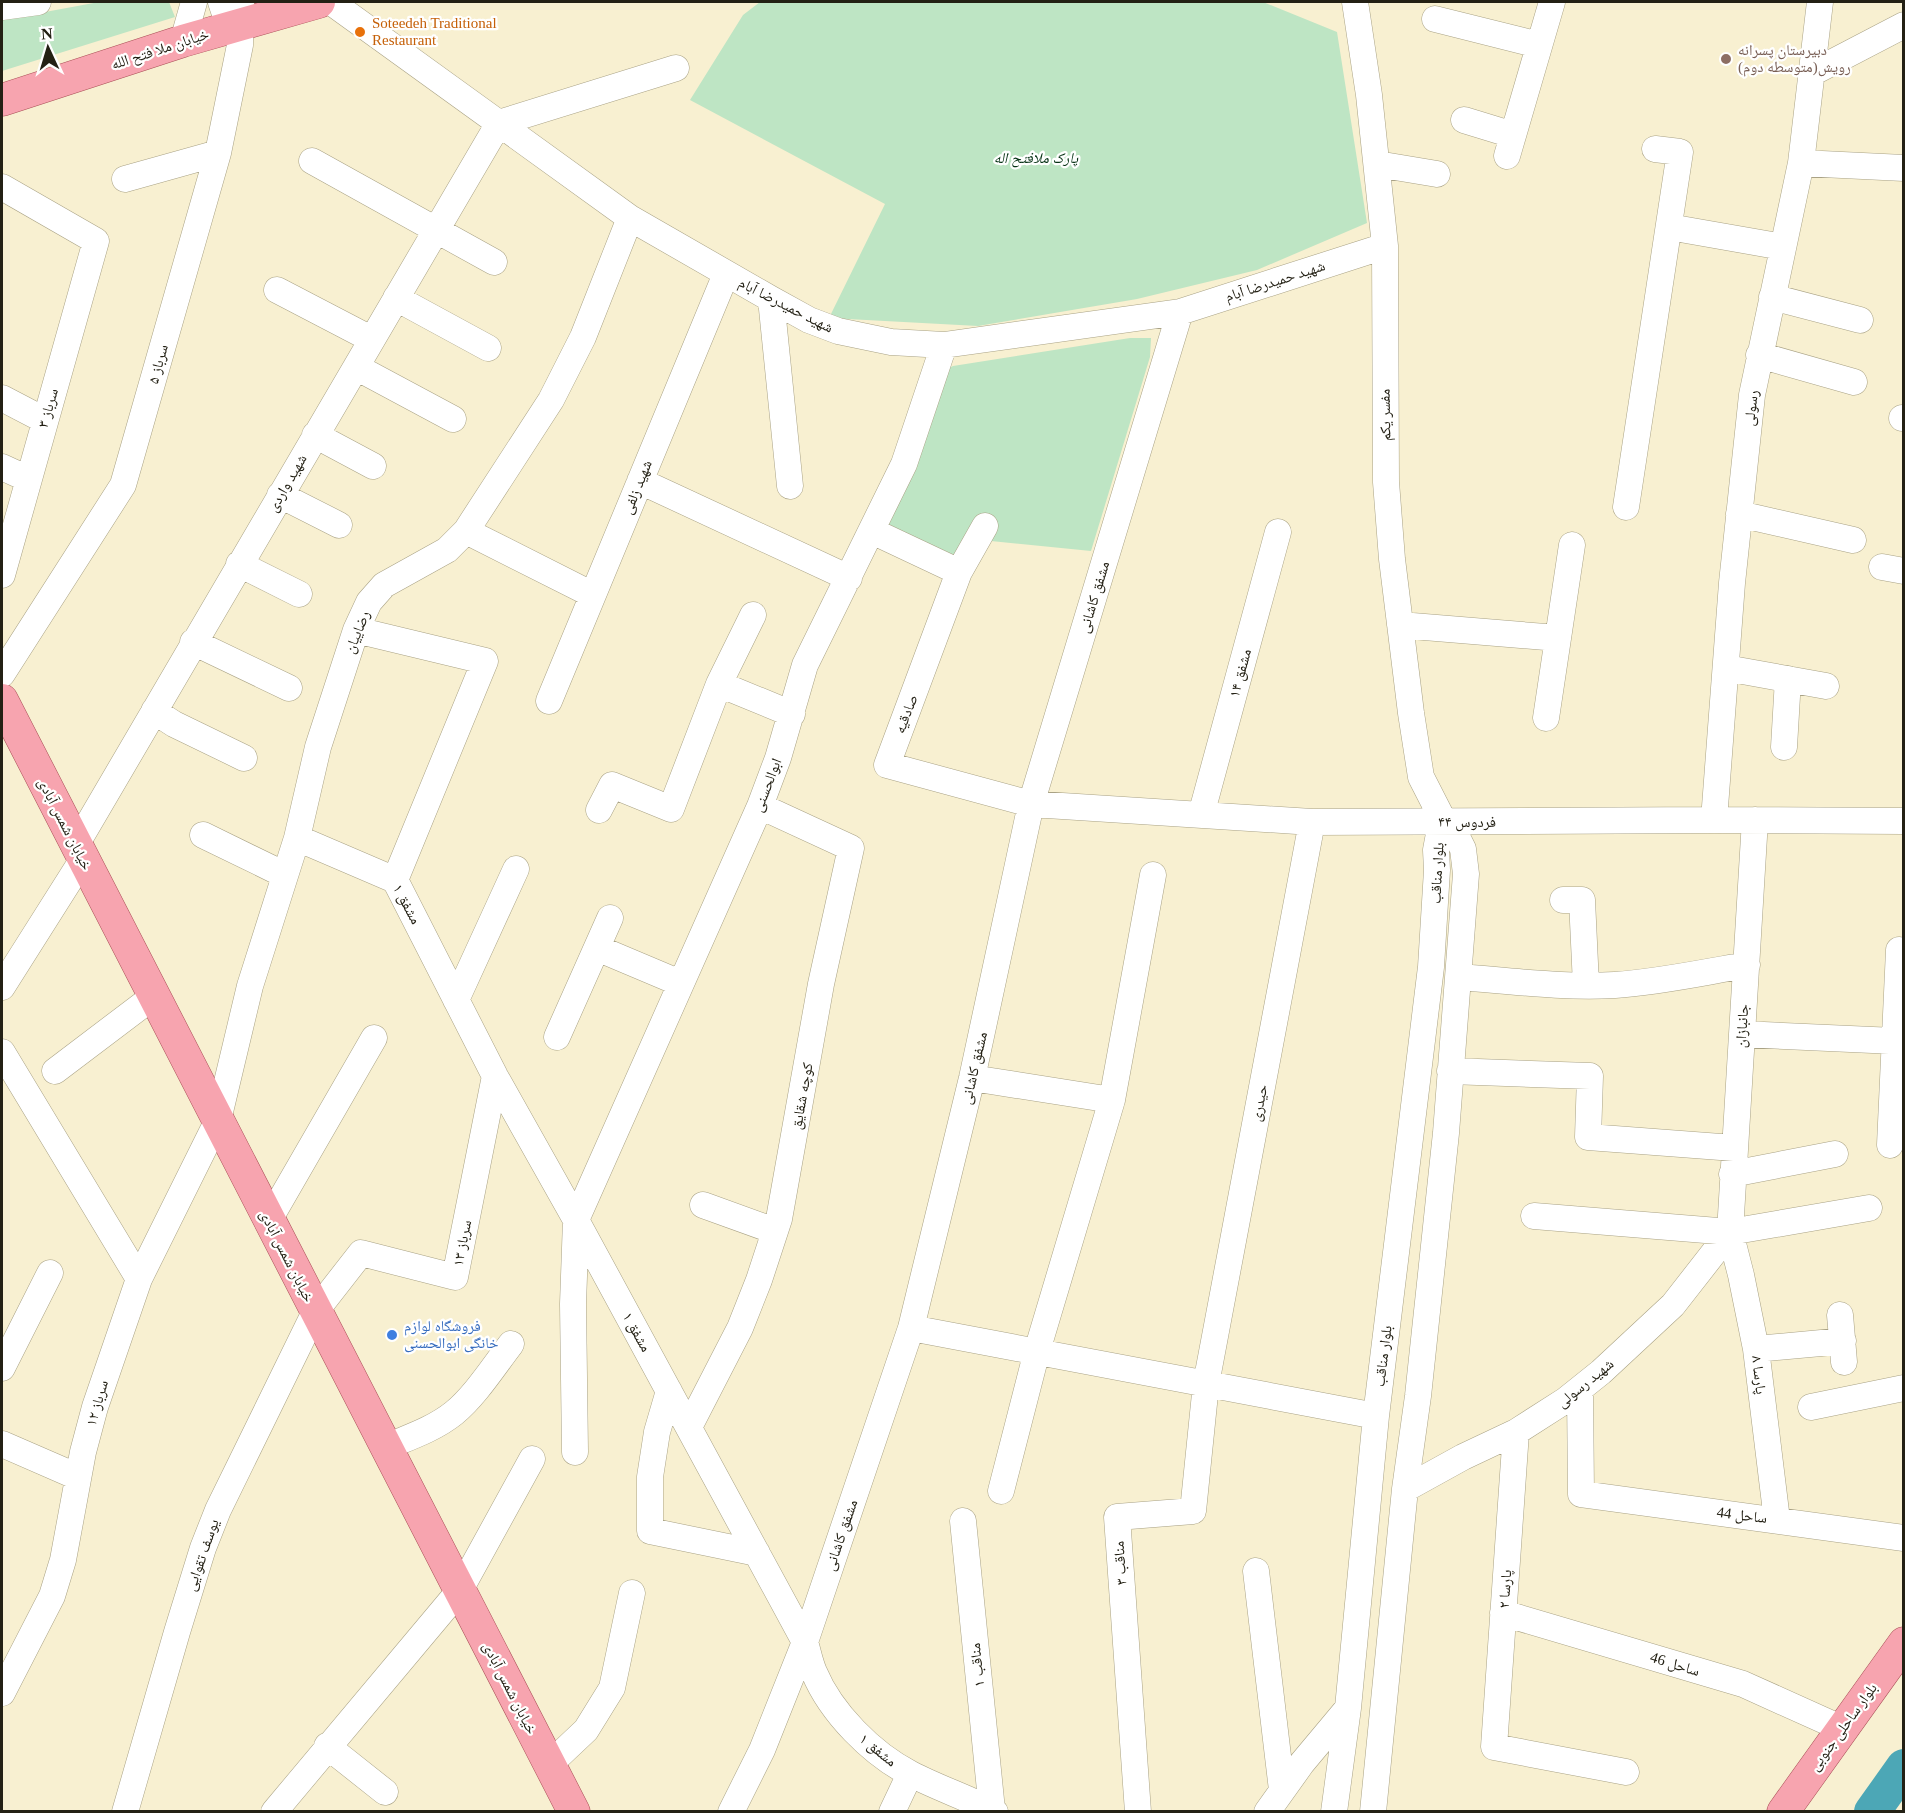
<svg xmlns="http://www.w3.org/2000/svg" width="1905" height="1813" font-family="'Times New Roman','Noto Naskh Arabic',serif">
<style>
.green{fill:#bee5c4}
.lines{fill:none;stroke-linecap:round;stroke-linejoin:round}
.river{stroke:#4ca7b6;stroke-width:36}
.minor-casing{stroke:#a9a285;stroke-width:27}
.major-casing{stroke:#a94f56;stroke-width:33}
.minor{stroke:#fff;stroke-width:26}
.major{stroke:#f7a4af;stroke-width:32}
.food-dot{fill:#e8710a;stroke:#fff;stroke-width:2}
.education-dot{fill:#8d6e63;stroke:#fff;stroke-width:2}
.shop-dot{fill:#3f7fe0;stroke:#fff;stroke-width:2}
.labels{text-anchor:middle;dominant-baseline:central;stroke-width:4.5;stroke-linejoin:round;paint-order:stroke}
.food-label{font-size:15px;fill:#c56008;stroke:#fff;text-anchor:start}
.street-label{font-size:15px;fill:#232014;stroke:#fff}
.education-label{font-size:15px;fill:#785e54;stroke:#fff;text-anchor:start}
.park-label{font-size:15px;font-style:italic;fill:#073315;stroke:#fff}
.shop-label{font-size:15px;fill:#366cbe;stroke:#fff;text-anchor:start}
</style>
<rect width="100%" height="100%" fill="#f8f0d1"/>
<path class="green" d="M99,2h70l6,15 -173,54v-51z
M760,2h503l74,30 30,191 -110,47 -120,29 -159,27 -149,-8 56,-114 -195,-104 53,-85z
M1130,338h21l-1,19 -59,194 -110,-11 -23,28 -82,-39 64,-157 13,-6z"/>
<g class="lines">
<path class="river" d="M1872,1812l32,-45"/>
<g class="minor-casing">
<path id="minor" d="M221,2l3,9 15,13
M331,2l299,216 141,81 38,21 29,11 53,11 53,3 236,-33 205,-66
M1355,2l14,93 16,151 1,236 6,77 19,154 10,64 23,45 12,13 7,14 3,25 -20,259 -28,263 -13,93 -32,323
M2,7l36,-5
M1435,19l104,26
M183,41l11,-39
M1810,74l94,-49
M1464,120l49,15
M1507,156l45,-154
M312,161l182,101
M1801,163l103,5
M1377,164l60,10
M125,179l93,-26
M2,187l94,54 -94,334
M1669,227l114,20
M277,290l94,49
M1772,297l88,23
M396,298l92,50
M771,299l19,187
M1759,355l95,27
M356,367l97,52
M2,398l42,22
M1902,418h2
M315,435l58,31
M2,467l26,12
M640,481l209,97
M280,495l59,30
M1626,507l54,-355 -25,-3
M1739,514l114,26
M985,526l-26,46 -72,193 144,39 281,18 402,-2 190,1
M466,531l127,64
M872,531l87,41
M239,564l60,30
M1882,567l22,4
M753,615l-34,69 73,30
M1400,625l158,13
M356,630l129,31 -90,219
M193,642l96,46
M1726,668l100,18
M2,674l121,-189 95,-332 22,-108 1,-43
M549,701l177,-427
M154,711l20,13 70,34
M1546,718l26,-173
M1784,747l4,-68
M599,810l13,-25 59,24 48,-125
M1201,815l77,-283
M1714,820l18,-237 20,-188 49,-232 19,-161
M1755,820l-25,412 11,43 15,74 21,171
M203,835l82,40
M297,838l98,42 100,196 81,144 229,422c3,10 5,21 9,30 17,41 58,82 97,102 27,14 57,24 84,38
M76,845l423,-722 177,-55
M1563,900h19l4,85
M597,948l83,35
M1459,977c52,4 105,11 156,8 45,-3 89,-13 132,-20
M2,987l81,-128
M456,1000l60,-131
M1742,1034l153,7
M557,1037l53,-119
M2,1052l137,227
M55,1071l99,-75
M1450,1071l140,5 -2,61 146,11
M972,1078l140,22
M1890,1145l9,-195
M1732,1174l103,-20
M703,1205l72,26
M1534,1216l196,16 139,-24
M269,1220l105,-182
M1840,1315l4,47
M911,1328l465,88
M1756,1349l87,-8
M2,1368l48,-95
M1580,1390l1,104 323,44
M669,1391l-12,41 -7,45v54l107,22
M1811,1407l93,-19
M689,1427l51,-99 19,-48 20,-61 42,-235 30,-136 -91,-42
M1516,1432l-22,315 132,25
M2,1444l76,33
M386,1447c24,-10 48,-18 68,-34 21,-17 40,-47 57,-69
M575,1452l-2,-148 3,-84 184,-414 18,-48 27,-93 99,-201 40,-119
M1405,1489l58,-32 53,-25 50,-32 35,-28 72,-67 57,-73
M1001,1491l36,-140 75,-251 41,-225
M963,1521l29,289
M1256,1571l26,219
M1503,1613l240,71 100,45
M2,1693l50,-97 11,-36 20,-108 12,-45 44,-128 79,-159 32,-134 47,-148 21,-91 38,-117 13,-28 15,-17 63,-35 19,-19 85,-131 32,-63 47,-119
M327,1746l58,46
M550,1764l36,-34 26,-42 20,-95
M125,1812l52,-180 26,-84 15,-38 97,-198 46,-59 94,24 40,-201
M274,1812l186,-222 72,-131
M731,1812l31,-62 43,-108 106,-314 61,-250 59,-274 149,-492
M892,1812l18,-38
M1138,1812l-21,-295 76,-6 13,-127 106,-562
M1267,1812l35,-49 46,-55
M1334,1812l14,-104 28,-292 55,-449 6,-97 -1,-20 3,-16 5,-12"/>
</g>
<g class="major-casing">
<path id="major" d="M2,100l181,-59 136,-39
M2,700l572,1112
M1783,1812l121,-169"/>
</g>
<use href="#minor" class="minor"/>
<use href="#major" class="major"/>
</g>
<circle class="food-dot" cx="360" cy="32" r="6"/>
<circle class="education-dot" cx="1726" cy="59" r="6"/>
<circle class="shop-dot" cx="392" cy="1335" r="6"/>
<g class="labels">
<g class="food-label">
<text x="372" y="23">Soteedeh Traditional<tspan x="372" dy="17">Restaurant</tspan></text>
</g>
<g class="street-label">
<text transform="translate(160 49) rotate(-18)">خیابان ملا فتح الله</text>
<text transform="translate(1275 281) rotate(-18)">شهید حمیدرضا آبام</text>
<text transform="translate(786 305) rotate(27)">شهید حمیدرضا آبام</text>
<text transform="translate(158 364) rotate(-75)">سرباز ۵</text>
<text transform="translate(48 408) rotate(-74)">سرباز ۳</text>
<text transform="translate(1751 408) rotate(-83)">رسولی</text>
<text transform="translate(1385 415) rotate(-91)">مفسر یکم</text>
<text transform="translate(287 483) rotate(-60)">شهید واردی</text>
<text transform="translate(637 487) rotate(-68)">شهید زلفی</text>
<text transform="translate(1094 597) rotate(-73)">مشفق کاشانی</text>
<text transform="translate(357 632) rotate(-68)">رضاییان</text>
<text transform="translate(1240 673) rotate(-75)">مشفق ۱۴</text>
<text transform="translate(906 714) rotate(-69)">صادقیه</text>
<text transform="translate(767 785) rotate(-69)">ابوالحسنی</text>
<text x="1467" y="822">فردوس ۴۴</text>
<text transform="translate(65 824) rotate(63)">خیابان شمس آبادی</text>
<text transform="translate(1437 873) rotate(-87)">بلوار مناقب</text>
<text transform="translate(407 904) rotate(62)">مشفق ۱</text>
<text transform="translate(1742 1026) rotate(-86)">جانبازان</text>
<text transform="translate(974 1068) rotate(-77)">مشفق کاشانی</text>
<text transform="translate(802 1096) rotate(-80)">کوچه شقایق</text>
<text transform="translate(1259 1103) rotate(-79)">حیدری</text>
<text transform="translate(462 1243) rotate(-79)">سرباز ۱۳</text>
<text transform="translate(287 1256) rotate(63)">خیابان شمس آبادی</text>
<text transform="translate(637 1332) rotate(61)">مشفق ۱</text>
<text transform="translate(1383 1356) rotate(-83)">بلوار مناقب</text>
<text transform="translate(1759 1375) rotate(83)">پارسا ۸</text>
<text transform="translate(1585 1383) rotate(-39)">شهید رسولی</text>
<text transform="translate(97 1403) rotate(-74)">سرباز ۱۲</text>
<text transform="translate(1742 1515) rotate(7)">ساحل 44</text>
<text transform="translate(841 1535) rotate(-71)">مشفق کاشانی</text>
<text transform="translate(202 1555) rotate(-71)">یوسف تقوایی</text>
<text transform="translate(1120 1563) rotate(-94)">مناقب ۳</text>
<text transform="translate(1505 1589) rotate(-86)">پارسا ۲</text>
<text transform="translate(1675 1664) rotate(17)">ساحل 46</text>
<text transform="translate(977 1665) rotate(-96)">مناقب ۱</text>
<text transform="translate(510 1688) rotate(63)">خیابان شمس آبادی</text>
<text transform="translate(1843 1727) rotate(-54)">بلوار ساحلی جنوبی</text>
<text transform="translate(878 1750) rotate(39)">مشفق ۱</text>
</g>
<g class="education-label">
<text x="1738" y="50">دبیرستان پسرانه<tspan x="1738" dy="17">رویش(متوسطه دوم)</tspan></text>
</g>
<g class="park-label">
<text x="1036" y="158">پارک ملافتح اله</text>
</g>
<g class="shop-label">
<text x="404" y="1326">فروشگاه لوازم<tspan x="404" dy="17">خانگی ابوالحسنی</tspan></text>
</g>
</g>
<rect width="1905" height="1813" fill="none" stroke="#232014" stroke-width="6"/>
<g transform="translate(48 48) rotate(356)" stroke="#ffffff" stroke-width="4.5" paint-order="stroke">
<path d="M0-4.5L10 22L0 15L-10 22Z" fill="#232014"/>
<text y="-9" font-size="16" font-weight="bold" text-anchor="middle" fill="#232014">N</text>
</g>
</svg>
